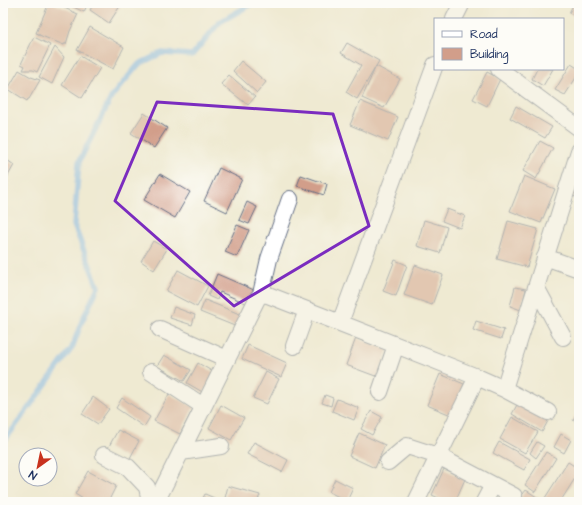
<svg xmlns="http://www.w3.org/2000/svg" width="582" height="505" font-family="'Architects Daughter',sans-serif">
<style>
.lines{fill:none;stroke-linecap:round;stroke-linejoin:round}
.stream{stroke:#7cb6ed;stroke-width:5.5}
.building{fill:#d29e8a}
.street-casing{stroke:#657087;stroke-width:18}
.street{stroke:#fff;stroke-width:16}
.marked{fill:none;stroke:#7b2cbf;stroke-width:3;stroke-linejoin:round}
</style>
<rect width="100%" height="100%" fill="#fdfcf7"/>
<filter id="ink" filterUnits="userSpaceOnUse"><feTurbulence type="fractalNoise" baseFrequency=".025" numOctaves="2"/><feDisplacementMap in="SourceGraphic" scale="8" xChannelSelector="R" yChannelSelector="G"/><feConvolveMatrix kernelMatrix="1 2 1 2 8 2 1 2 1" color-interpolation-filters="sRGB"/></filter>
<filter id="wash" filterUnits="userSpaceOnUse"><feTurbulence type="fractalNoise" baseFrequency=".012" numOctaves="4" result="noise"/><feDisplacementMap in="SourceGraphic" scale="16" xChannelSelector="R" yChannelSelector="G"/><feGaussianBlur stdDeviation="0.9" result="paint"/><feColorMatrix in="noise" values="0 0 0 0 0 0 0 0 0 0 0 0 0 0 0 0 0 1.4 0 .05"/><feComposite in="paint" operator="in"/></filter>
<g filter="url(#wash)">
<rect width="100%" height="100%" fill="#efead2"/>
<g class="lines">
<path class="stream" d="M3,443l69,-95 10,-27 16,-34 -24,-62 5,-63 33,-66 27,-32 23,-11 30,2 28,-33 33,-19"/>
</g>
<g id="blocks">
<path class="building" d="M49,3h4l25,11 -8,17 -4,13h-2v1l-25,-10v-1l-3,-1z
M65,3h23l-4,9z
M94,3h28l-13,20 -19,-13z
M574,3h5v15l-10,-5z
M90,27l34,20 -11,22 -36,-19z
M34,37l16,8 -13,27 -4,-2h-10l2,-4 -4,-2z
M347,43l32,18 -22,38 -11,-7 15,-27 -20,-12z
M55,47l9,10 -12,27 -13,-7z
M80,56l20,12 -18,30 -20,-13z
M241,61l25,21 -9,11 -24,-22z
M571,64l8,5v4l-14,22 -10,-5z
M376,66l24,13 -16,29 -22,-10z
M537,69h16l-10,17 -11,-7z
M19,70l12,7 9,3 -11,19h-1l-1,2 -19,-12z
M487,72l13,7 -13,27 -14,-7z
M229,75l26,22 -7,8 -27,-21z
M360,101l38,16 -10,24 -38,-16z
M516,106l36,21 -7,11 -35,-20z
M144,113l23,15 -13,20 -23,-15z
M540,141l13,7 -17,31 -13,-8z
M3,157l11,8 -11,20z
M219,168l23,11 -15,33 -23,-11z
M579,170v27l-1,1 -10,-4z
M160,174l30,18 -15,26 -31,-18z
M301,175l26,9 -3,11 -27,-9z
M524,176l31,13 -14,34 -31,-12z
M247,202l10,5 -8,17 -10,-4z
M447,209l18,7 -5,12 -18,-7z
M424,220l23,7 -7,26 -23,-7z
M508,221l30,8 -11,38 -30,-8z
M237,225l12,5 -12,27 -12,-5z
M153,241l14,8 -13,21 -13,-9z
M395,260l12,5 -11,31 -13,-5z
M415,265l28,10 -11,30 -28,-10z
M178,270l30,16 -11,21 -31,-16z
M217,274l37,16 -6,14 -28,-12 -3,8 -9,-4z
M515,287l11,2 -5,21 -11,-4z
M205,300l37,15 -5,12 -37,-15z
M174,307l21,8 -3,10 -22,-7z
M476,321l28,9 -3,9 -28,-9z
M356,338l32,12 -10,27 -32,-12z
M248,345l39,18 -6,14 -39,-18z
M164,355l27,15 -7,11 -27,-15z
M198,363l17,10 -11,20 -17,-10z
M266,372l13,7 -12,25 -14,-6z
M440,374l24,10 -13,31 -24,-10z
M169,394l25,13 -14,27 -26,-13z
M325,395l8,3 -2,8 -9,-3z
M93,397l16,12 -11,15 -16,-10z
M122,398l28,19 -6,10 -28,-19z
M337,399l22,9 -5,12 -22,-9z
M518,403l30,18 -6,11 -30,-18z
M221,405l23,13 -13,22 -22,-12z
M579,409v14l-6,-3z
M371,411l11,6 -10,18 -11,-6z
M512,417l26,15 -13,21 -25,-14z
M118,430l21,11 -10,19 -21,-12z
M359,433l26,12 -10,23 -26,-12z
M561,434l10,6 -7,13 -10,-6z
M254,442l34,18 -6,12 -35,-18z
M499,442l31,17 -6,11 -31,-17z
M537,442l7,4 -8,12 -6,-5z
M546,452l10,6 -21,34 -10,-7z
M568,462l11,7v3l-19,30h-43l9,-12 17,11z
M444,469l21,10 -10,23h-8l-15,-7z
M88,471l28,15 -8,16h-20l-13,-8z
M335,479l18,9 -6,13 -18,-9z
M228,486l32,9 -3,7h-18l-14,-4z
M205,494l14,6 -1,2h-17z
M500,497l10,5h-12z"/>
</g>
</g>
<g filter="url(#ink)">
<use href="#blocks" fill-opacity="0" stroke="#657087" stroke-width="1"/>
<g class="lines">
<g class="street-casing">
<path id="street" d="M454,19l8,-16
M499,69l80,59
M545,257l34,12
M536,287l27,50
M261,294l7,1 72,28 137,54 27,12 44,23
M340,323l95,-258
M160,329l67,30
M294,346l13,-36
M151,372l52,34
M504,389l75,-238
M380,392l16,-47
M181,452l40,-6
M104,455l24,12 19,20 3,15
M388,462l19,-16 31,10 76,40
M156,502l101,-203 4,-5 8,-35 21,-60
M416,502l61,-125
M484,502l9,-17"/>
</g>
<use href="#street" class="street"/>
</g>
</g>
<path d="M0 0H582V505H0ZM157,102l176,12 36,112 -135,80 -119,-105z" fill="#efead2" fill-opacity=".55" fill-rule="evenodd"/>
<path class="marked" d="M157,102l176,12 36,112 -135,80 -119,-105z"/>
<rect width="582" height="505" fill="none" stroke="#fdfcf7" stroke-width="16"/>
<rect x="434" y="18" width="130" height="52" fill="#fdfcf7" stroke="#a3aaba"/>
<rect x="442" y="31" width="20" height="6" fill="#ffffff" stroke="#a3aaba"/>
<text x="470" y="38" font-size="12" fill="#1b2f5e">Road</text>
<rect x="442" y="48" width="20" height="12" fill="#d29e8a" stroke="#a3aaba"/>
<text x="470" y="58" font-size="12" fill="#1b2f5e">Building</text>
<g transform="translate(38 467) rotate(213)"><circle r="19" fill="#fdfcf7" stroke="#a3aaba"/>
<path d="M0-3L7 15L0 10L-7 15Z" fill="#c8321e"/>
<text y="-6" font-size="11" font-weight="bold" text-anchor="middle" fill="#1b2f5e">N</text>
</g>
</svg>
